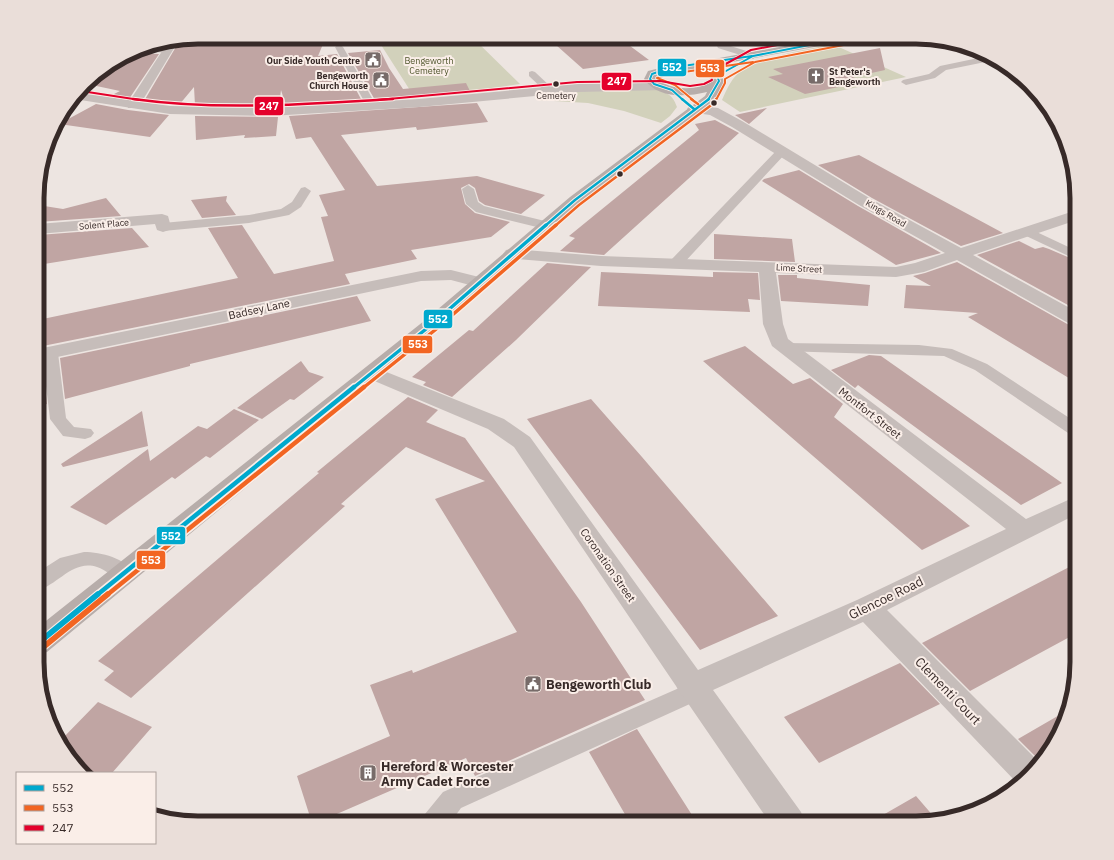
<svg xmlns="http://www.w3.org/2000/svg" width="1114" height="860" font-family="'IBM Plex Sans',sans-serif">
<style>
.green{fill:#d2d1bb}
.building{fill:#c0a5a3}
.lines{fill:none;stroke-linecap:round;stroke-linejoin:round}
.service{fill:#c6bdba;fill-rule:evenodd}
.minor{fill:#c6bdba;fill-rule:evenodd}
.tertiary{fill:#c6bdba;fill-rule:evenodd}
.secondary{fill:#b7adaa;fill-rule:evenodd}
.bus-1-far4-casing{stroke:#faeee8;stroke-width:3.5}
.bus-1-far3-casing{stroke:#faeee8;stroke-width:4.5}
.bus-1-far2-casing{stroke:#faeee8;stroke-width:6}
.bus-1-far1-casing{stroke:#faeee8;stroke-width:8}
.bus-1-casing{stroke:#faeee8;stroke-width:8}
.bus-2-far4-casing{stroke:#faeee8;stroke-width:3.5}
.bus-2-far3-casing{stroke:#faeee8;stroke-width:4.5}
.bus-2-far2-casing{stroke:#faeee8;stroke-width:6}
.bus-2-far1-casing{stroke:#faeee8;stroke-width:8}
.bus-2-casing{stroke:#faeee8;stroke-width:8}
.bus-3-far1-casing{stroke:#faeee8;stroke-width:3.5}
.bus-3-casing{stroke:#faeee8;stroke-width:4.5}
.bus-1-far4{stroke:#00a9ce;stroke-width:2}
.bus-1-far3{stroke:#00a9ce;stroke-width:2.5}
.bus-1-far2{stroke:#00a9ce;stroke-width:3.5}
.bus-1-far1{stroke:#00a9ce;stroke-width:4.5}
.bus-1{stroke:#00a9ce;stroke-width:5.5}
.bus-2-far4{stroke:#f26522;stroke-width:2}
.bus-2-far3{stroke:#f26522;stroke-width:2.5}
.bus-2-far2{stroke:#f26522;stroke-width:3.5}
.bus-2-far1{stroke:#f26522;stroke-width:4.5}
.bus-2{stroke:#f26522;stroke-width:5.5}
.bus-3-far1{stroke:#e4002b;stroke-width:2}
.bus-3{stroke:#e4002b;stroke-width:2.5}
.bus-dot{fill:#372a28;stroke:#faeee8;stroke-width:1.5}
.labels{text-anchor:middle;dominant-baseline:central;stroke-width:4;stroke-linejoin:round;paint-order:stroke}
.far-poi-label{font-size:9px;font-weight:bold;fill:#372a28;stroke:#faeee8;text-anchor:end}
.far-park-label{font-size:9px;fill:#4f552c;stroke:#faeee8}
.far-bus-label{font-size:9px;fill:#372a28;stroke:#faeee8}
.far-street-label{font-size:9px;fill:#372a28;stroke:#faeee8}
.street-label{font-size:11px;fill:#372a28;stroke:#faeee8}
.near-street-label{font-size:13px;fill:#372a28;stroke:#faeee8}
.near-poi-label{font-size:13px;font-weight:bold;fill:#372a28;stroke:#faeee8;text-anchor:start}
.rim{fill:none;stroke:#372a28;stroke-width:5}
.line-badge{stroke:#faeee8;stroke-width:1.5}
.badge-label{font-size:11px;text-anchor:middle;font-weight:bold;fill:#fff}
</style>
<rect width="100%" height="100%" fill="#ede5e1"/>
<path class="green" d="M376,37h96l48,47 -58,8 -49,3z
M832,44l74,33 -166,35 -18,-12c5,-11 10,-24 21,-30 26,-16 60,-19 89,-26z
M653,89c14,4 19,4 24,18l-7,9 -9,7 -37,-12 -36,-8 -51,-3 -3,-5 47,-4z"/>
<path class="building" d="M198,37h128l-8,19 19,-2 25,47 -76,5 -5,-16 -2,16 -84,-1 -1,-18 -15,18 -35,-4 36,-61z
M547,37h71l31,23 -66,9z
M880,48l5,22 -32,7 10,5 -58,12 -37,-17 15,-3 -10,-5z
M380,50l9,18 14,21 63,-6 5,10 -96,7 -27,-47z
M133,53l26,1 -30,45 -19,-3 10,-5 -33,-7 5,-7z
M477,103l11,19 -71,8 -1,-3 -75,8 36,51 100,-10 68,19 -24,19 -36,-9 -6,-4 -4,-13 -6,-4 -8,4 4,16 10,9 35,9 -19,15 -80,13 6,9 -72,15 5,10 -312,63v-27l200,-42 -30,-50 34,-3 32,49 60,-13 -13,-44 7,-1 -9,-21 26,-5 -34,-53 -15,2 -7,-23z
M96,104l32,6 41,5 -19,22 -91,-13z
M767,108l-18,16 -14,-9z
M195,116l83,1 -2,19 -32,2 1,-3 -49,5z
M715,120l24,13 -135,122 -44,-4 15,-13 -6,-2 130,-106 -4,-6z
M859,155l53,29 91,49 -42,13 -89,-48 -54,-33z
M799,170l59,36 83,47 -45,12 -134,-84 2,-2z
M227,196l-1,5 10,14 -34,3 -11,-18z
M106,198l15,18 -83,6v-17l25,4z
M132,228l17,19 -111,18v-30z
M714,234l78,5 3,23 -81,-3z
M1019,241l16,8 8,-2 6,2 28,12v49l-100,-55z
M957,262l112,63 8,2v56l-109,-66 10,-4 -74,-5 2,-23 25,1 -18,-10 12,-3z
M547,263l44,4 -75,73 -64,57 -29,-12 3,-3 -14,-5 57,-47 4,1z
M601,272l112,5v-5l45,1 2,27 -12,-1 2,13 -152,-6z
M778,275h19v3l73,7 -2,21 -87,-5z
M357,296l14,25 -181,43v2l-125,33 -5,-41z
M745,346l48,38 17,-6 33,26 -9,13 136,109 -48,24 -219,-189z
M869,355l12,1 181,127 -41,22 -163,-120 -3,3 -24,-18z
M301,361l8,11 15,5 -30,23 -4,-1 -28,20 -25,-11z
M38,362h4l5,42 -9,2z
M408,397l30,13 -12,12 39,16 116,164 64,98 -170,76 -9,-18 -150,65h-4l-15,-47 93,-40 -20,-51 42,-15 1,3 104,-41 -82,-133 50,-18 -79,-34 -65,57 4,2 -214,192 -27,-18 10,-9 -16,-10 221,-188 -2,-1z
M591,399l51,58 136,159 -78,34 -173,-231z
M234,409l25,11 -49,38 -4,-2 -31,23 -3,-2 -66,48 -36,-18 78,-58 2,12 48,-35 9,3z
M142,411l6,35 -85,21 -2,-3z
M1077,563v70l-107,58 -48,-48z
M900,663l40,41 -121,59 -35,-46z
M98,702l54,25 -40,46h-28l-24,-32z
M1068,710l-3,14 -20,31 -7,4 -20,-20z
M637,729l48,75 12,19h-67l-41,-71z
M916,796l19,22 -19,5h-47z"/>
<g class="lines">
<path class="service" d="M791,37h8l13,8 -4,3 -15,-6z
M721,43l35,11 1,2 -4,3 -35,-11 -1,-2z
M339,44l4,3 33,58 -1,2h-8l-1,-2 -31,-58z
M168,47l3,1v4l-37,1 8,-5z
M988,56l7,4 -49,10 -11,8 -29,7 -5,-3 2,-2 26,-6 11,-8z
M532,71l3,1 17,16 2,2 -2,2h-6l-17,-16v-4z
M782,148l5,3 -1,2 -105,113h-10l-2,-3 2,-3 107,-111z
M468,185l6,4 4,13 6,4 65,16 2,3 -6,4 -69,-17 -10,-8 -4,-15z
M305,187l6,4 -10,16 -12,8 -40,8 -86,8 -6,-4 6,-4 86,-8 32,-6 11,-7 9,-14z
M1026,227l51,24v9l-55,-26 -2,-3z
M786,343l133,2 33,4 35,15 90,59v13l-6,-1 -96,-65 -31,-14 -163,-5 -3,-3 3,-3z
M50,348l5,2 3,3 8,65 8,9 17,2 3,4 -3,4 -6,2 -22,-3 -13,-17 -8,-66 3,-3z
M84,552c17,0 42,6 50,22l-3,5 -7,3c-10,-4 -18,-12 -27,-15 -24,-8 -39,18 -59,23v-18l22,-14z
M695,681l8,3 3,7 -3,7 -242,110 -11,15h-29l4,-9 18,-22z"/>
<path class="minor" d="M179,40l-41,68h-10l-1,-3 41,-63z
M694,105l24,3 24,13 129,78 90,49 116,-38v10l-104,35 104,57v14l-7,-2 -113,-64 -33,12 -28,5 -120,-4 7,51 5,15 238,180 51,-23v18l-190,96 153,153 -3,5 -20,15 -154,-161 -150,68 88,122 4,11h-35l-87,-127 -2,-1 -5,-9 -162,-239 -26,-18 -123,-52 -3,-4 3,-4 7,-2 7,2 125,50 26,18 168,233 159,-70 149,-71 -234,-183 -9,-22 -4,-52 -158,-6 -95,-8 -3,-4 3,-4 6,-1 89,7 295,11 19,-4 30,-10 -86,-48 -127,-78 -22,-12 -21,-3 -2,-3 2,-3z
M162,214l6,2 3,11 -2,3 -6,2 -6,-2 -2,-6 -117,10v-10z
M451,270l36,9 3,4 -3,4 -6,1 -30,-8 -30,1 -383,80v-12l383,-78z"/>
<path class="tertiary" d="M660,83l4,1 2,3 -2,3 -86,2 -159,15 -149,9 -100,-2 -96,-15 5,-6 91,13 100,2 149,-9 159,-15z"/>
<path class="secondary" d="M833,37h25l-5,3 -148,27 13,6 7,8 -11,20 -134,102 -142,126 -391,323 -10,3v-27l387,-307 146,-124 135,-101 2,-4c-21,5 -49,7 -63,-13l4,-8 20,-5 19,-2zM688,71l15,3 10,7c-16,10 -43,10 -57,-3l1,-2 11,-3z"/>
<g class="bus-1-far4-casing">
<path id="bus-1-far4" d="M683,100l-11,-10 -18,-6 -4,-5 2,-5 17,-6 83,-12
M708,100l11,-19 -2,-5 36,-20 98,-19"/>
</g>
<g class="bus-1-far3-casing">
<path id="bus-1-far3" d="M682,99l12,10
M545,226l30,-26 134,-101"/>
</g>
<g class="bus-1-far2-casing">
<path id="bus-1-far2" d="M353,388l78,-63 115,-100"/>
</g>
<g class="bus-1-far1-casing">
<path id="bus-1-far1" d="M97,595l257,-208"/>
</g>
<g class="bus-1-casing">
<path id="bus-1" d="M37,644l61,-50"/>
</g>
<g class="bus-2-far4-casing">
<path id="bus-2-far4" d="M693,100l-18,-15 -18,-7 13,-4 83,-12
M716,100l9,-17v-4l30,-17 99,-19"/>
</g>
<g class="bus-2-far3-casing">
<path id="bus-2-far3" d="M691,99l7,5
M555,226l24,-21 135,-102 2,-4"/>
</g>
<g class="bus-2-far2-casing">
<path id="bus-2-far2" d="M363,388l72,-58 121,-105"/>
</g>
<g class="bus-2-far1-casing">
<path id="bus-2-far1" d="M107,595l257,-208"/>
</g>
<g class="bus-2-casing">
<path id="bus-2" d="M41,649l67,-55"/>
</g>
<g class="bus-3-far1-casing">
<path id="bus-3-far1" d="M81,91l59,9
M377,100l200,-18 83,-1 30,5 14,-2 8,-4 -1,-5 2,-4 38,-21 68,-13"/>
</g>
<g class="bus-3-casing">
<path id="bus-3" d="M133,99c87,12 174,5 260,0"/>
</g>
<use href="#bus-1-far4" class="bus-1-far4"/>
<use href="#bus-1-far3" class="bus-1-far3"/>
<use href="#bus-1-far2" class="bus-1-far2"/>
<use href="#bus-1-far1" class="bus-1-far1"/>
<use href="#bus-1" class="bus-1"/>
<use href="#bus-2-far4" class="bus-2-far4"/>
<use href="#bus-2-far3" class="bus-2-far3"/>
<use href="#bus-2-far2" class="bus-2-far2"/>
<use href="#bus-2-far1" class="bus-2-far1"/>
<use href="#bus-2" class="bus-2"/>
<use href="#bus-3-far1" class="bus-3-far1"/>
<use href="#bus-3" class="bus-3"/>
</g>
<defs>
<g id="civic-square" transform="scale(0.9)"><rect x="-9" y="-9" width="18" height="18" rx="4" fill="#776b69" stroke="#faeee8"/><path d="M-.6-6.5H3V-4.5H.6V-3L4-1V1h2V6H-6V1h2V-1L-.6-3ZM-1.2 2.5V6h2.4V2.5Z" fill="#fff"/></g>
<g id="church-square" transform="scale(0.9)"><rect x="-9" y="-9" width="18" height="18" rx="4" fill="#776b69" stroke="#faeee8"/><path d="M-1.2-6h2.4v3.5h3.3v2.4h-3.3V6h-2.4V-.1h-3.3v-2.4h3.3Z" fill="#fff"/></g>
<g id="building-square" transform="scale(0.9)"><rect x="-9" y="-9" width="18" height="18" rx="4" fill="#776b69" stroke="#faeee8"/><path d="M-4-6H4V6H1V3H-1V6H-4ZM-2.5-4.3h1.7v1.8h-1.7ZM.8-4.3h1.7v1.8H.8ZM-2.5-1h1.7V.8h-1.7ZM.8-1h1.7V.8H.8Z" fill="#fff"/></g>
</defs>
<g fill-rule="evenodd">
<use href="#civic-square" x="373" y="60"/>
<use href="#church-square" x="816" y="76"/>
<use href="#civic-square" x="381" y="80"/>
<use href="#civic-square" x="533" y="684"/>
<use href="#building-square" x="368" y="773"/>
</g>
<g class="bus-dot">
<circle cx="556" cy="84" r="3.5"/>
<circle cx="714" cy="103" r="3.5"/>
<circle cx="620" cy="174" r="3.5"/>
</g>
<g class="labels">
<g class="far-poi-label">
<text x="360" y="60">Our Side Youth Centre</text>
<text x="829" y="71" text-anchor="start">St Peter's<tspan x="829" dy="10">Bengeworth</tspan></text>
<text x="368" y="75">Bengeworth<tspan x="368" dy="10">Church House</tspan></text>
</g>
<g class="far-park-label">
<text x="429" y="60">Bengeworth<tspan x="429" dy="10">Cemetery</tspan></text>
</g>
<g class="far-bus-label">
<text x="556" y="95">Cemetery</text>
</g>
<g class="far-street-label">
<text transform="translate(886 213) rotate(30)">Kings Road</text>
<text transform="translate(104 224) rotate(-5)">Solent Place</text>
<text transform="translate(799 268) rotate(3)">Lime Street</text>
</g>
<g class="street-label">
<text transform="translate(259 309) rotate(-12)">Badsey Lane</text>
<text transform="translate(870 413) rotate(38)">Montfort Street</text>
<text transform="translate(608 565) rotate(55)">Coronation Street</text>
</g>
<g class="near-street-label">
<text transform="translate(886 598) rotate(-26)">Glencoe Road</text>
<text transform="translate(948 691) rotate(46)">Clementi Court</text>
</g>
<g class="near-poi-label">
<text x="546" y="684">Bengeworth Club</text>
<text x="381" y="766">Hereford &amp; Worcester<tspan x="381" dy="15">Army Cadet Force</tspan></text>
</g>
</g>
<path d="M0 0H1114V860H0ZM198 44H916A154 154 0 0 1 1070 198V662A154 154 0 0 1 916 816H198A154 154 0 0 1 44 662V198A154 154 0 0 1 198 44Z" fill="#eaded9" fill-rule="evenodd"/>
<path class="rim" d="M198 44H916A154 154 0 0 1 1070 198V662A154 154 0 0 1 916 816H198A154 154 0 0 1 44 662V198A154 154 0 0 1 198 44Z"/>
<g class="line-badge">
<rect x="657" y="58" width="30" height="19" rx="4" fill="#00a9ce"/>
<rect x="695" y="59" width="30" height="19" rx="4" fill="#f26522"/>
<rect x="601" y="72" width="31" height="19" rx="4" fill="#e4002b"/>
<rect x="254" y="96" width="30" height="20" rx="4" fill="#e4002b"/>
<rect x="423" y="309" width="30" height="20" rx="4" fill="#00a9ce"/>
<rect x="402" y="335" width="31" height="19" rx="4" fill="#f26522"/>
<rect x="156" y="526" width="30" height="19" rx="4" fill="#00a9ce"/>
<rect x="136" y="550" width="30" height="20" rx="4" fill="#f26522"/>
</g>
<g class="badge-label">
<text x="672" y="71">552</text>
<text x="710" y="72">553</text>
<text x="617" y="85">247</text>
<text x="269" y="110">247</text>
<text x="438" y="323">552</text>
<text x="418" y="348">553</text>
<text x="171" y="540">552</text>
<text x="151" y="564">553</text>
</g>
<rect x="16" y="772" width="140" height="72" fill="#faeee8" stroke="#aca09b"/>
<rect x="24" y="785" width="20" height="6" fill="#00a9ce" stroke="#aca09b"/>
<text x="52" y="792" font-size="12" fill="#372a28">552</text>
<rect x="24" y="805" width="20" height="6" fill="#f26522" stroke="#aca09b"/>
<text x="52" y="812" font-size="12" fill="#372a28">553</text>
<rect x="24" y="825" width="20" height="6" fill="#e4002b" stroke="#aca09b"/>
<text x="52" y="832" font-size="12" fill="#372a28">247</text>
</svg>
